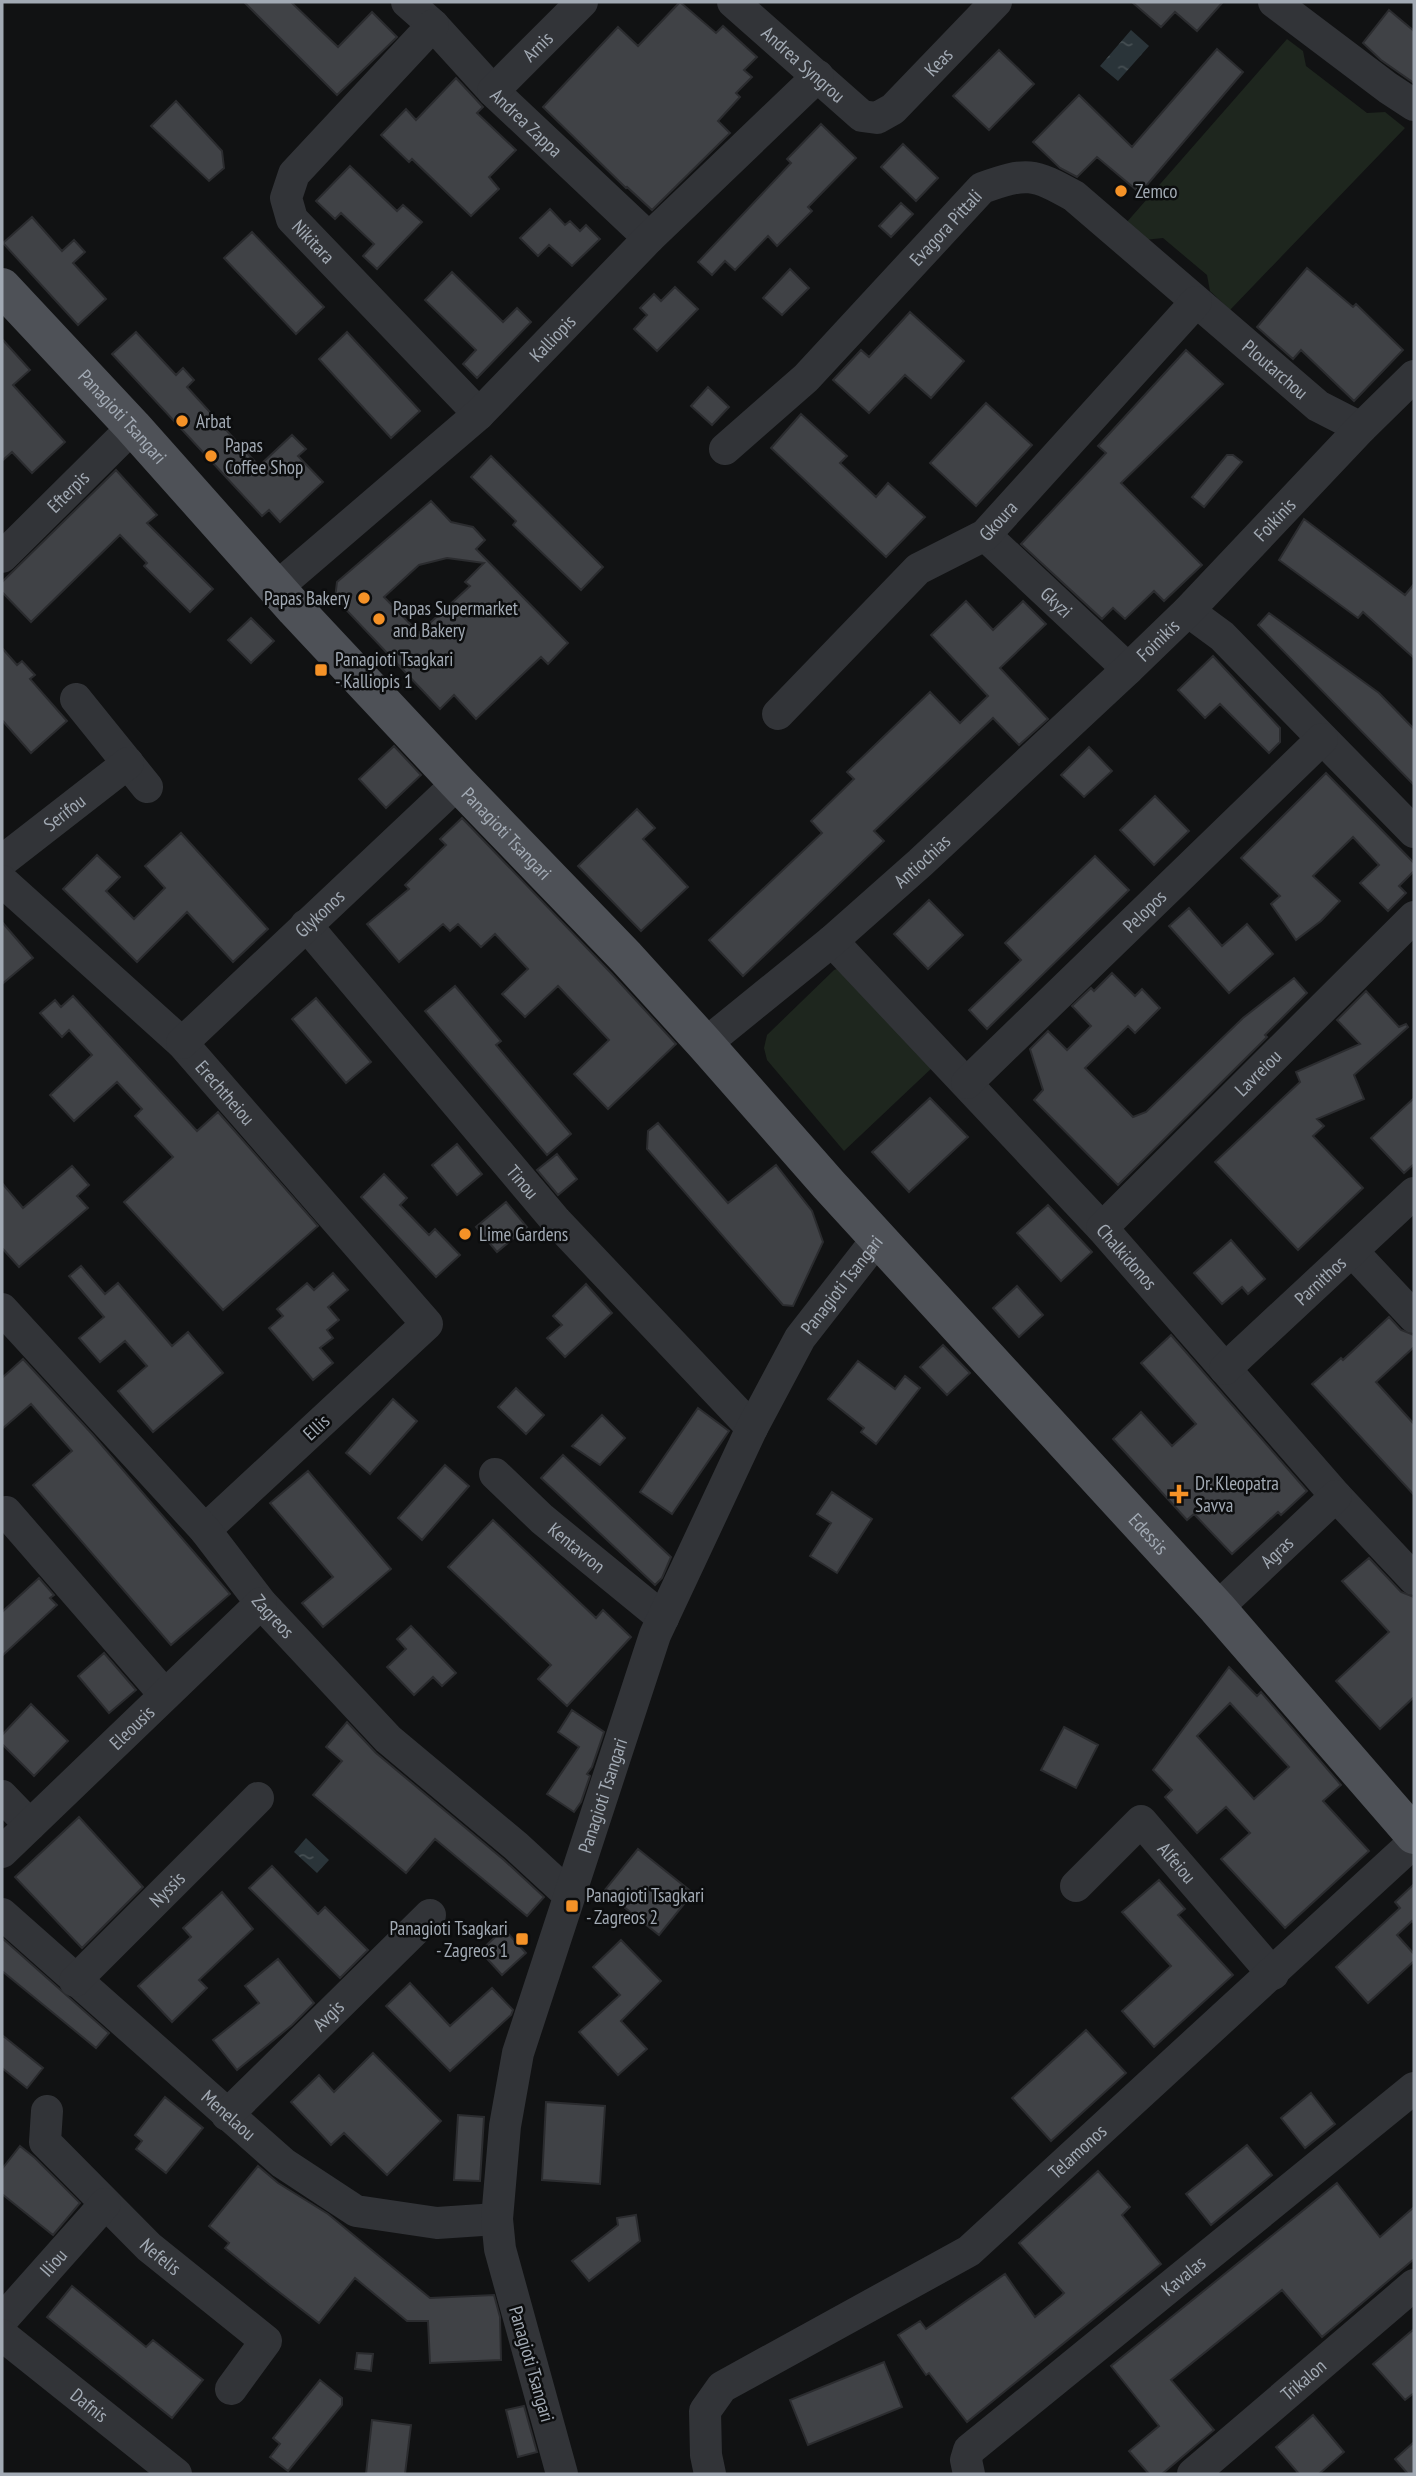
<svg xmlns="http://www.w3.org/2000/svg" width="1416" height="2476" font-family="'PT Sans Narrow',sans-serif">
<style>
.green{fill:#1e261e}
.water{fill:url(#water-ripples)}
.building{fill:#404246;stroke:#2b2c2f;stroke-width:2;fill-rule:evenodd}
.lines{fill:none;stroke-linecap:round;stroke-linejoin:round}
.minor{stroke:#323438;stroke-width:32}
.major{stroke:#4e5157;stroke-width:38}
.poi-dot{fill:#f59227;stroke:#0c0d0e;stroke-width:2.5}
.labels{text-anchor:middle;dominant-baseline:central;stroke-width:5;stroke-linejoin:round;paint-order:stroke}
.street-label{font-size:19px;fill:#a2aab4;stroke:#0c0d0e}
.poi-label{font-size:19px;fill:#a2aab4;stroke:#0c0d0e;text-anchor:start}
</style>
<defs>
<pattern id="water-ripples" width="26" height="14" patternUnits="userSpaceOnUse" patternTransform="scale(1.75)"><rect width="26" height="14" fill="#2a3439"/><path d="M2 4q2-2 4 0t4 0M15 11q2-2 4 0t4 0" fill="none" stroke="#464f53"/></pattern>
</defs>
<rect width="100%" height="100%" fill="#111213"/>
<path class="green" d="M1287,39l16,12 3,15 61,47 18,-1 20,16 -175,182 -20,-19 -3,-16 -44,-37 -19,2 -18,-17z
M840,968l94,98 -90,85 -77,-91 -3,-12 3,-13 67,-65z"/>
<path class="water" d="M1131,30l18,16 -31,35 -18,-15z
M306,1838l23,22 -12,13 -23,-21z"/>
<path class="building" d="M244,2h47l47,45 34,-35 25,25 -60,58z
M680,2l36,31 7,-7 34,31 -13,13 8,7 -16,16 4,4 -22,24 12,12 -78,77 -25,-23 -1,1 -83,-81 75,-80 20,19z
M1132,2h91l-26,29 -22,-19 -14,15z
M1389,10l25,21v52l-33,-23 -18,-17z
M1217,49l26,23 -103,121 -43,-36 -20,20 -17,-9 -27,-26 46,-47 53,52z
M999,50l35,34 -45,46 -36,-34z
M456,78l27,29 -6,6 39,37 -27,27 10,12 -28,27 -59,-57 -3,3 -28,-27 25,-26 10,11z
M176,101l46,50 2,17 -15,13 -58,-55z
M821,124l35,34 -48,49 4,4 -35,35 -9,-10 -33,34 -10,-9 -13,14 -14,-13 93,-99 -4,-4z
M903,144l35,34 -22,23 -35,-34z
M350,166l47,45 6,-6 19,17 -45,47 -14,-13 11,-12 -33,-31 -6,6 -19,-18z
M901,203l12,11 -22,23 -12,-11z
M550,209l15,16 5,-4 10,10 6,-6 14,14 -28,27 -23,-21 -11,11 -18,-18z
M32,217l30,34 12,-11 11,12 -12,11 33,36 -28,26 -75,-82z
M252,232l72,75 -28,27 -72,-76z
M1307,268l46,39 3,-3 47,46 -49,51 -53,-51 -8,9 -36,-32z
M790,269l19,19 -27,27 -19,-17z
M452,272l51,50 14,-14 14,14 -54,56 -14,-14 13,-14 -51,-50z
M675,287l23,22 -41,42 -23,-22 13,-14 -7,-7 14,-14 7,7z
M910,312l54,49 -33,37 -26,-23 -36,38 -36,-33 28,-30 8,7z
M136,332l40,43 7,-7 11,12 -7,7 72,79 33,-31 14,14 -8,7 25,26 -43,40 -11,-12 -7,6 -150,-162z
M347,332l73,79 -29,27 -72,-79z
M2,339l28,31 -17,15 52,57 -33,31 -20,-21 -10,9z
M1186,350l37,34 -102,99 81,82 -38,36 -10,-10 -29,28 -12,-11 -11,11 -81,-75 85,-91 -8,-7z
M708,387l21,20 -17,18 -21,-19z
M986,403l46,42 -56,61 -46,-43z
M801,414l46,42 -7,7 36,34 12,-14 37,34 -39,40 -115,-109z
M1227,455h6l9,7 -38,45 -12,-10z
M491,456l112,111 -22,23 -68,-65 3,-4 -45,-44z
M116,470l41,45 -10,8 66,66 -23,23 -46,-46 3,-3 -27,-28 -89,87 -29,-30v-10z
M431,501l20,21 22,5 12,13 -9,9 92,94 -20,21 -7,-7 -65,62 -22,-24 -14,14 -105,-111 2,-16zM447,558l37,5 -19,19 5,4 -51,47 -35,-36 35,-32z
M1304,519l101,76 9,-11v74l-51,-46 -5,6 -79,-58z
M966,601l27,29 30,-29 23,23 -46,44 48,51 -29,26 -26,-27 -119,113 10,10 -141,135 -34,-36 113,-107 -11,-12 43,-42 -7,-7 83,-80 30,31 28,-27 -57,-61z
M1269,613l110,80 35,36v56l-156,-160z
M251,618l23,23 -23,22 -23,-23z
M2,648l15,17 5,-4 13,14 -5,4 37,42 -36,32 -29,-33z
M1213,656l67,72v14l-11,11 -49,-49 -15,14 -27,-28z
M394,746l27,29 -35,33 -27,-29z
M1089,747l23,24 -28,26 -23,-22z
M1326,773l88,90v8l-15,15 7,7 -18,18 -28,-28 19,-18 -26,-28 -40,39 27,25 -19,20 -25,19 -25,-36 9,-8 -39,-38z
M1155,796l34,35 -35,34 -34,-35z
M637,809l18,19 -12,11 45,48 -47,44 -63,-65z
M462,818l148,154 66,72 -68,65 -34,-35 35,-34 -51,-54 -33,31 -23,-23 26,-25 -33,-35 -14,13 -23,-23 -8,7 -7,-7 -44,38 -32,-38 42,-35 -4,-4 41,-40 -6,-6z
M181,833l87,96 -35,33 -46,-50 -50,50 -74,-73 34,-34 23,22 -14,14 28,28 31,-31 -20,-22z
M1095,856l34,34 -142,139 -18,-19 52,-50 -16,-17z
M929,900l34,35 -35,34 -34,-35z
M1189,908l33,38 25,-22 26,30 -44,39 -60,-67z
M2,922l31,36 -31,26z
M1112,973l23,23 7,-7 18,19 -25,25 -7,-7 -43,42 48,49 13,-5 97,-94 51,-40 13,15 -42,42 2,2 -149,148 -84,-85 9,-10 -13,-41 18,-18 19,19 24,-24 -19,-20 19,-18 3,3z
M455,986l46,55 -5,4 75,89 -24,21 -122,-144z
M1366,991l33,36 7,-3 2,3 -54,48 10,24 -47,20 7,7 -11,10 50,52 -65,62 -83,-88 85,-80 -4,-10 64,-28 -23,-24z
M73,996l124,135 21,-19 100,114 -95,84 -99,-108 49,-45 -38,-41 7,-7 -25,-27 -43,39 -24,-26 42,-40 -23,-25 -7,7 -22,-24 15,-13 6,7z
M316,998l55,64 -25,21 -54,-64z
M930,1098l38,39 -59,55 -37,-40z
M1414,1098v66l-10,9 -33,-35z
M658,1123l70,80 48,-38 36,46 11,31 -30,64 -10,-1 -136,-156 1,-18z
M457,1144l25,30 -25,21 -25,-30z
M557,1154l20,25 -19,16 -21,-25z
M72,1166l17,19 -12,11 11,12 -69,59 -17,-19v-65l21,25z
M384,1174l23,24 -7,7 29,30 6,-6 25,26 -24,22 -75,-80z
M506,1202l21,25 -30,25 -21,-25z
M1048,1205l44,47 -31,29 -44,-48z
M1231,1240l34,39 -17,15 -6,-7 -20,17 -28,-31z
M81,1266l24,28 13,-11 54,63 16,-14 35,41 -70,59 -35,-41 29,-25 -22,-25 -25,21 -21,-24 25,-21 -35,-41z
M333,1273l15,17 -20,17 11,13 -12,10 6,8 -13,10 13,15 -20,17 -44,-52 14,-12 -6,-7 30,-26 7,7z
M586,1284l26,29 -47,44 -18,-19 15,-13 -9,-9z
M1017,1286l26,29 -24,22 -26,-29z
M1389,1317l12,13 13,5v12l-38,35 38,42v71l-102,-111 29,-26 2,2z
M1171,1335l136,156 -26,24 -3,-3 -46,42 -38,-40 -7,6 -74,-81 28,-27 31,34 24,-22 -55,-61z
M943,1345l27,28 -23,22 -27,-28z
M23,1359l69,75 138,160 -59,51 -138,-160 39,-34 -41,-47 -29,25v-51z
M858,1361l37,28 10,-13 15,12 -44,56 -15,-12 3,-4 -36,-29z
M516,1388l28,27 -18,19 -28,-27z
M393,1399l24,22 -47,53 -24,-21z
M698,1408l31,23 -57,83 -32,-22z
M602,1415l23,23 -25,27 -28,-19z
M563,1455l108,102 -9,21 -7,7 -114,-107z
M445,1465l24,21 -47,54 -24,-22z
M308,1471l83,98 -68,58 -21,-24 31,-26 -63,-74z
M832,1492l40,27 -35,54 -27,-17 21,-33 -14,-9z
M493,1520l103,98 7,-8 28,27 -64,69 -29,-27 13,-14 -103,-98z
M1369,1558l32,34 13,5v100l-34,32 -44,-48 53,-49 -47,-51z
M39,1578l15,17 -4,3 7,7 -55,51v-44z
M411,1626l45,47 -14,13 -9,-9 -19,18 -27,-28 19,-18 -9,-10z
M104,1653l32,37 -27,23 -31,-37z
M1229,1667l28,29 4,-4 80,93 -18,16 46,50 -84,77 -64,-69 29,-26 -24,-26 -29,26 -32,-36 7,-7 -19,-20zM1230,1703l59,64 -35,32 -57,-63z
M31,1704l37,37 -34,35 -32,-32v-9z
M572,1710l32,22 -12,35 -5,7 3,2 -9,26 -7,10 -27,-18 32,-47 -21,-15z
M347,1722l29,31 128,107 40,37 -17,19 -92,-77 -29,34 -93,-78 29,-34 -16,-14z
M1064,1727l34,18 -22,43 -35,-18z
M79,1817l64,70 -61,61 -67,-71z
M638,1849l55,44 -34,42 -55,-44z
M272,1866l46,48 7,-7 43,43 -28,28 -91,-90z
M1159,1880l26,29 -7,6 55,60 -79,72 -32,-36 49,-45 -49,-54z
M1414,1884v39l-2,-2 -15,14 17,19v7l-46,42 -32,-36 64,-59 -5,-6z
M222,1892l31,37 -54,51 8,8 -35,34 -34,-36 53,-49 -8,-9z
M504,1929l22,24 -24,22 -22,-24z
M2,1938l107,95 -13,15 -94,-77z
M621,1940l40,41 -40,40 26,28 -29,26 -39,-43 41,-37 -27,-28z
M278,1959l36,44 -22,22 -55,45 -24,-30 46,-37 -14,-17z
M410,1983l40,43 42,-38 21,22 -2,5 -61,56 -64,-65z
M1086,2030l40,43 -75,68 -39,-43z
M2,2035l41,33 -16,20 -25,-20z
M373,2053l68,68 -54,54 -43,-42 -13,12 -40,-43 28,-27 15,17z
M1311,2093l24,31 -30,24 -24,-30z
M165,2097l38,31 -37,45 -30,-24 6,-8 -7,-6z
M546,2102l59,4 -5,78 -58,-4z
M458,2115l26,2 -4,64 -26,-1z
M1247,2145l25,30 -61,50 -25,-31z
M20,2146l15,12 45,45 -27,32 -51,-41v-25z
M258,2166l20,17 50,31 102,84 64,-3 6,22 1,43 -71,3 -2,-42h-21l-52,-43 -36,45 -49,-38 -45,-37 4,-5 -20,-17z
M1098,2171l32,36 -8,8 39,49 -194,158 -38,-49 -3,2 -28,-40 22,-14 6,8 79,-55 30,43 26,-21 3,-3 -45,-50z
M1337,2183l43,54 34,-30v52l-92,78 -40,-47 -111,90 43,50 -52,44h-13l-20,-23 30,-25 -48,-60z
M636,2215l4,26 -51,40 -17,-20 46,-36 -1,-7z
M72,2286l74,61 7,-7 50,40 -31,38 -125,-101z
M1414,2329v64l-9,7 -32,-36z
M357,2353l16,1 -2,17 -16,-2z
M884,2362l18,45 -94,38 -18,-45z
M320,2380l22,18v7l-54,66 -18,-14 10,-13 -7,-6z
M524,2406l13,46 -19,5 -12,-47z
M1313,2415l31,37 -25,22h-20l-23,-27z
M372,2420l39,5 -6,49h-39z
M1414,2442v32h-6l-13,-15z"/>
<g class="lines">
<g class="minor">
<path id="s1" d="M407,2l26,23 60,66 156,147"/>
<path id="s2" d="M733,2l129,114 15,2 16,-9 103,-107"/>
<path d="M1274,2l114,86 26,17"/>
<path id="s3" d="M433,25l-139,149 -8,24 6,21 187,195"/>
<path id="s4" d="M493,91l89,-89"/>
<path id="s5" d="M725,449l81,-71 176,-190c45,-16 51,-15 92,8l244,210 43,22"/>
<path id="s6" d="M985,535l143,134"/>
<path id="s7" d="M2,557l131,-130"/>
<path id="s8" d="M276,588l203,-174 170,-176 169,-162"/>
<path d="M1188,611l34,25 192,196"/>
<path d="M76,699l71,88"/>
<path id="s9" d="M778,714l140,-145 67,-34 211,-233"/>
<path id="s10" d="M2,861l126,-98"/>
<path id="s11" d="M2,881l180,162 245,281 -222,206"/>
<path id="s12" d="M306,925l250,296 196,207"/>
<path id="s13" d="M832,941l270,287 234,268 78,83"/>
<path id="s14" d="M182,1043l276,-260"/>
<path id="s15" d="M705,1044l127,-103 88,-78 208,-194 60,-58 173,-183 53,-52"/>
<path id="s16" d="M967,1083l355,-344"/>
<path id="s17" d="M1102,1228l312,-311"/>
<path d="M1352,1251l62,66"/>
<path id="s18" d="M2,1309l203,221 56,73 127,136 128,107 53,49"/>
<path id="s19" d="M1225,1369l189,-176"/>
<path id="s20" d="M495,1474l47,45 121,99"/>
<path d="M6,1512l159,183"/>
<path id="s21" d="M1217,1608l119,-112"/>
<path d="M2,1796l28,29"/>
<path id="s22" d="M2,1852l259,-249"/>
<path id="s23" d="M1076,1886l65,-65 132,153"/>
<path id="s24" d="M2,1914l281,249 73,48 81,12 60,-4"/>
<path id="s25" d="M75,1981l183,-183"/>
<path id="s26" d="M47,2111l-2,31 104,105 117,94 -35,48"/>
<path id="s27" d="M227,2115l203,-200"/>
<path id="s28" d="M2,2320l103,-116"/>
<path id="s29" d="M2,2335l174,139"/>
<path id="s30" d="M562,2474l-62,-225 -3,-30 8,-93 13,-73 137,-418 97,-207 48,-90 78,-100"/>
<path id="s31" d="M710,2474l-4,-19 -1,-44 17,-24 247,-136 445,-409"/>
<path id="s32" d="M969,2474l-3,-14 3,-10 445,-362"/>
<path id="s33" d="M1193,2474l221,-189"/>
</g>
<path class="major" id="s34" d="M2,287l131,140 162,182 163,174 168,174 79,87 124,141 388,423 197,227"/>
</g>
<g class="poi-dot">
<circle cx="1121" cy="191" r="7"/>
<circle cx="182" cy="421" r="7"/>
<circle cx="211" cy="456" r="7"/>
<circle cx="364" cy="598" r="7"/>
<circle cx="379" cy="619" r="7"/>
<rect x="314" y="663" width="14" height="14" rx="3.5"/>
<circle cx="465" cy="1234" r="7"/>
<path d="M1175.5 1483.5h7v7h7v7h-7v7h-7v-7h-7v-7h7z"/>
<rect x="565" y="1899" width="14" height="14" rx="3.5"/>
<rect x="515" y="1932" width="14" height="14" rx="3.5"/>
</g>
<g class="labels">
<g class="street-label">
<text stroke="none"><textPath href="#s4" startOffset="63">Arnis</textPath></text>
<text stroke="none"><textPath href="#s2" startOffset="271">Keas</textPath></text>
<text stroke="none"><textPath href="#s2" startOffset="94">Andrea Syngrou</textPath></text>
<text stroke="none"><textPath href="#s1" startOffset="170">Andrea Zappa</textPath></text>
<text stroke="none"><textPath href="#s5" startOffset="313">Evagora Pittali</textPath></text>
<text stroke="none"><textPath href="#s3" startOffset="282">Nikitara</textPath></text>
<text stroke="none"><textPath href="#s8" startOffset="373">Kalliopis</textPath></text>
<text stroke="none"><textPath href="#s5" startOffset="730">Ploutarchou</textPath></text>
<text stroke="none"><textPath href="#s34" startOffset="177">Panagioti Tsangari</textPath></text>
<text stroke="none"><textPath href="#s7" startOffset="93">Efterpis</textPath></text>
<text stroke="none"><textPath href="#s9" startOffset="296">Gkoura</textPath></text>
<text stroke="none"><textPath href="#s15" startOffset="775">Foikinis</textPath></text>
<text stroke="none"><textPath href="#s6" startOffset="98">Gkyzi</textPath></text>
<text stroke="none"><textPath href="#s15" startOffset="607">Foinikis</textPath></text>
<text stroke="none"><textPath href="#s10" startOffset="79">Serifou</textPath></text>
<text stroke="none"><textPath href="#s34" startOffset="744">Panagioti Tsangari</textPath></text>
<text stroke="none"><textPath href="#s15" startOffset="284">Antiochias</textPath></text>
<text stroke="none"><textPath href="#s16" startOffset="247">Pelopos</textPath></text>
<text stroke="none"><textPath href="#s14" startOffset="189">Glykonos</textPath></text>
<text stroke="none"><textPath href="#s17" startOffset="220">Lavreiou</textPath></text>
<text stroke="none"><textPath href="#s11" startOffset="308">Erechtheiou</textPath></text>
<text stroke="none"><textPath href="#s12" startOffset="336">Tinou</textPath></text>
<text stroke="none"><textPath href="#s13" startOffset="432">Chalkidonos</textPath></text>
<text stroke="none"><textPath href="#s19" startOffset="130">Parnithos</textPath></text>
<text stroke="none"><textPath href="#s30" startOffset="1269">Panagioti Tsangari</textPath></text>
<text transform="translate(316 1427) rotate(-43)">Ellis</text>
<text stroke="none"><textPath href="#s34" startOffset="1694">Edessis</textPath></text>
<text stroke="none"><textPath href="#s20" startOffset="110">Kentavron</textPath></text>
<text stroke="none"><textPath href="#s21" startOffset="82">Agras</textPath></text>
<text stroke="none"><textPath href="#s18" startOffset="410">Zagreos</textPath></text>
<text stroke="none"><textPath href="#s22" startOffset="180">Eleousis</textPath></text>
<text stroke="none"><textPath href="#s30" startOffset="702">Panagioti Tsangari</textPath></text>
<text stroke="none"><textPath href="#s23" startOffset="147">Alfeiou</textPath></text>
<text stroke="none"><textPath href="#s25" startOffset="130">Nyssis</textPath></text>
<text stroke="none"><textPath href="#s27" startOffset="142">Avgis</textPath></text>
<text stroke="none"><textPath href="#s24" startOffset="303">Menelaou</textPath></text>
<text stroke="none"><textPath href="#s31" startOffset="522">Telamonos</textPath></text>
<text stroke="none"><textPath href="#s26" startOffset="194">Nefelis</textPath></text>
<text stroke="none"><textPath href="#s28" startOffset="77">Iliou</textPath></text>
<text stroke="none"><textPath href="#s32" startOffset="301">Kavalas</textPath></text>
<text transform="translate(532 2364) rotate(74)">Panagioti Tsangari</text>
<text stroke="none"><textPath href="#s33" startOffset="145">Trikalon</textPath></text>
<text stroke="none"><textPath href="#s29" startOffset="112">Dafnis</textPath></text>
</g>
<g class="poi-label">
<text x="1135" y="191">Zemco</text>
<text x="196" y="421">Arbat</text>
<text x="225" y="445">Papas<tspan x="225" dy="22">Coffee Shop</tspan></text>
<text x="350" y="598" text-anchor="end">Papas Bakery</text>
<text x="393" y="608">Papas Supermarket<tspan x="393" dy="22">and Bakery</tspan></text>
<text x="335" y="659">Panagioti Tsagkari<tspan x="335" dy="22">- Kalliopis 1</tspan></text>
<text x="479" y="1234">Lime Gardens</text>
<text x="1195" y="1483">Dr. Kleopatra<tspan x="1195" dy="22">Savva</tspan></text>
<text x="586" y="1895">Panagioti Tsagkari<tspan x="586" dy="22">- Zagreos 2</tspan></text>
<text x="508" y="1928" text-anchor="end">Panagioti Tsagkari<tspan x="508" dy="22">- Zagreos 1</tspan></text>
</g>
</g>
<rect width="1416" height="2476" fill="none" stroke="#a2aab4" stroke-width="7"/>
</svg>
